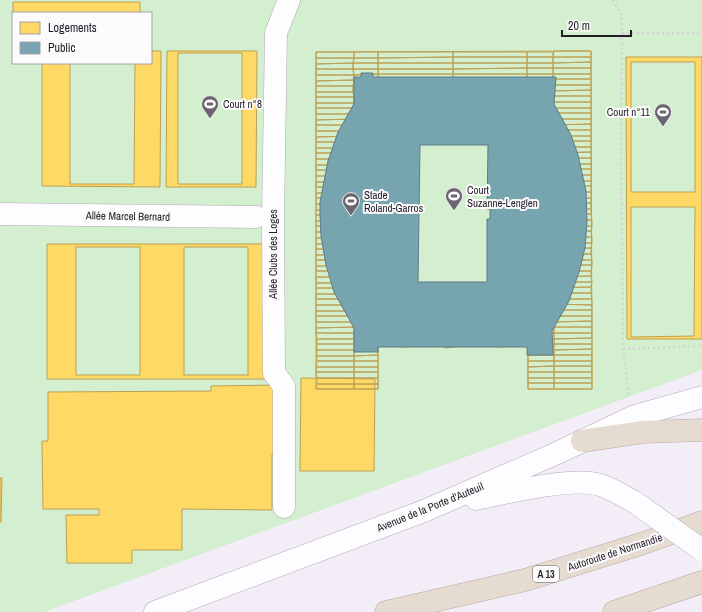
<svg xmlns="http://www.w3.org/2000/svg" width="702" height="612" font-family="'Archivo Narrow',sans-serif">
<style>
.green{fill:#d3efcf;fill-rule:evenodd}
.homes{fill:#ffd966;stroke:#bda053;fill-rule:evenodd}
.public{fill:#76a5af;stroke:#5d7c86;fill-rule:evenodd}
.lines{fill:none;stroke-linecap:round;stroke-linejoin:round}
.street-casing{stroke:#b2abb6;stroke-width:23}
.secondary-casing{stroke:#b2abb6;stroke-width:23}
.highway-casing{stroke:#b7a9a3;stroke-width:23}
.path{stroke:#d4d2d5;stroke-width:2.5;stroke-dasharray:2 3;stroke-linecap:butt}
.street{stroke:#fdfcfe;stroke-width:22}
.secondary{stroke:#fdfcfe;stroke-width:22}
.highway{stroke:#e6dbd1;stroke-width:22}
.secondary-bridge-casing{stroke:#b2abb6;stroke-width:23;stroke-linecap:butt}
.secondary-bridge{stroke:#fdfcfe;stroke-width:22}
.labels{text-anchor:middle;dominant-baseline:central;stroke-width:4;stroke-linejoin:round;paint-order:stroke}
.shield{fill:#fbfbfb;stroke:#645f67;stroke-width:1}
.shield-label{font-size:10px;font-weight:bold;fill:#231c28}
.poi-label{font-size:11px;fill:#231c28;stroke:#fbfbfb;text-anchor:start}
.street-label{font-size:11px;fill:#231c28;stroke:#fbfbfb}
</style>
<rect width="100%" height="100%" fill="#f3edf8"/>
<path class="green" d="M0,0h702v370l-658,242h-44zM13,13h138v50h-138z"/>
<path class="homes" d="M13,2h127v11h-127z
M151,51h10l-1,136 -118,-1v-123h28v121h64l1,-121h16z
M167,51h90l-1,136h-90zM178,53h64v131h-64z
M554,51h37v6h-38z
M591,51l1,338h-64l-1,-247h-149v247h-62v-337z
M316,52h38v6h-38z
M354,52h24v6h-24z
M378,52h75v5l-75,1z
M453,52h74v5h-74z
M553,52v5h-26v-5z
M453,57v6h-75v-5z
M453,57h74v6h-74z
M527,57h26v6h-26z
M553,57h38v5l-38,1z
M626,57h76v282h-75zM631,62h64v130h-64zM631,207h64l-1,129 -63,1z
M316,58h38l-1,5 -37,1z
M354,58h24v5h-25z
M591,62v6h-38v-5z
M353,63h25v6h-25z
M353,63v6h-37v-5z
M378,63h75v6h-75z
M453,63h74v5l-74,1z
M527,63h26v5h-26z
M527,68h26v6h-26z
M527,68v6h-74v-5z
M553,68h38v6h-38z
M316,69h37l1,6h-38z
M353,69h25v5l-24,1z
M378,69h75v5h-75z
M378,74v6h-24v-5z
M378,74h75v6h-75z
M453,74h74v6h-74z
M527,74h26v5l-26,1z
M553,74h38v5h-38z
M316,75h38v5l-38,1z
M381,79h152v19h-152z
M553,79v6h-26v-5z
M553,79h38v6h-38z
M354,80l-1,6h-37v-5z
M354,80h24v6h-25z
M378,80h75v6h-75z
M453,80h74v5l-74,1z
M527,85v6h-74v-5z
M527,85h26v6h-26z
M553,85h38v5l-38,1z
M316,86h37v6h-37z
M353,86h25v5l-25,1z
M378,86h75v5h-75z
M404,86h17v19h-17z
M480,86h17v19h-17z
M591,90v6h-38v-5z
M378,91h75v6h-75z
M378,91v6h-24l-1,-5z
M453,91h74v5l-74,1z
M527,91h26v5h-26z
M316,92h37l1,5h-38z
M527,96l1,6h-75v-5z
M527,96h26v6h-25z
M553,96h38v6h-38z
M316,97h38v6h-38z
M354,97h24v6h-24z
M378,97h75v5l-75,1z
M453,102h75v6h-75z
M453,102v6h-75v-5z
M528,102h25v6h-25z
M553,102h38v6h-38z
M316,103h38v5h-38z
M354,103h24v5h-24z
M538,104l16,7 -4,8 -16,-7z
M316,108h38v6h-38z
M354,108h24v6h-24z
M378,108h75v5l-75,1z
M453,108h75l-1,5h-74z
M528,108h25v5h-26z
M553,108h38v5h-38z
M453,113v6l-75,1v-6z
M453,113h74v6h-74z
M527,113h26v6h-26z
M553,113h38v6h-38z
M316,114h38v5l-38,1z
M354,114h24v6l-24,-1z
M354,119v6h-38v-5z
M354,119l24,1v5h-24z
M453,119v6h-75v-5z
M453,119h74l1,6h-75z
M527,119h26v6h-25z
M553,119h38v5l-38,1z
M591,124v6h-38v-5z
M316,125h38v6h-38z
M354,125h24v6h-24z
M378,125h75v5l-75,1z
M453,125h75v5h-75z
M528,125h25v5h-25z
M453,130h75l-1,6h-74z
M453,130v6h-75v-5z
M528,130h25v6h-26z
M553,130h38v6h-38z
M316,131h38v5l-38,1z
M354,131h24v5h-24z
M359,133l19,1v17h-19z
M549,133v18h-19v-17z
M354,136h24v6h-24z
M354,136v6h-38v-5z
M378,136h75v6h-75z
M453,136h74v6h-74z
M527,136h26v5l-26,1z
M553,136h38v5h-38z
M553,141h38v6h-38z
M553,141v6h-25l-1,-5z
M316,142h38v6h-38z
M354,142h24v6h-24z
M528,147h25v6h-26z
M553,147h38v5l-38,1z
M316,148h38v5h-38z
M354,148h24v5h-24z
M591,152v6h-38v-5z
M316,153h38v6h-38z
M354,153h24v6h-24z
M527,153h26v5h-26z
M527,158h26v6h-25z
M553,158h38v6h-38z
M316,159h38v6h-38z
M354,159h24v5l-24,1z
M378,164v6h-24v-5z
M528,164h25v5l-25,1z
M553,164h38v5h-38z
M316,165h38v5h-38z
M553,169v6h-25v-5z
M553,169h38v6h-38z
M316,170h38v6h-38z
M354,170h24v5l-24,1z
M378,175v6l-24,1v-6z
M528,175h25v6h-25z
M553,175h38v6h-38z
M316,176h38v6h-38z
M359,180h19v18h-19z
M378,181v6h-25l1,-5z
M528,181h25v5l-25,1z
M529,181h20v17h-20z
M553,181h38v5h-38z
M316,182h38l-1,5h-37z
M553,186v6h-25v-5z
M553,186h38v6h-38z
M316,187h37l1,6h-38z
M353,187h25v6h-24z
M528,192h25v6h-25z
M553,192h38v6h-38z
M316,193h38v5h-38z
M354,193h24v5h-24z
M316,198h38v6h-38z
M354,198h24v6h-24z
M528,198h25v5h-25z
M553,198h38v5h-38z
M528,203h25v6h-25z
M553,203h38v6h-38z
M316,204h38v5l-38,1z
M354,204h24v6l-24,-1z
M354,209v6h-38v-5z
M354,209l24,1v5h-24z
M528,209h25v6h-25z
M553,209h38v5l-38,1z
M591,214l1,6h-38l-1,-5z
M316,215h38v6h-38z
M354,215h24v6h-24z
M528,215h25l1,5h-26z
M528,220h26v6h-26z
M554,220h38v6h-38z
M316,221h38v5h-38z
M354,221h24v5h-24z
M316,226h38v6h-38z
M354,226h24v6h-24z
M528,226h26v5h-26z
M554,226h38l-1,5h-37z
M359,230h19v17h-19z
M529,230h19v17h-19z
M528,231h26v6h-26z
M554,231h37l1,6h-38z
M316,232h38v5l-38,1z
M354,232h24v5h-24z
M354,237v6l-38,1v-6z
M354,237h24v6h-24z
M528,237h26v6h-26z
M554,237h38v6h-38z
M354,243v6h-38v-5z
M354,243h24v6h-24z
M528,243h26v5l-26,1z
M554,243h38l-1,5h-37z
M47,244h218v135h-218zM76,247h64v128h-64zM184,247h64v128h-64z
M554,248v6h-26v-5z
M554,248h37v6h-37z
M316,249h38v5l-38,1z
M354,249h24v5h-24z
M354,254v6h-38v-5z
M354,254h24v6h-24z
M528,254h26v6h-26z
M554,254h37l1,6h-38z
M316,260h38v6h-38z
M354,260h24v5l-24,1z
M528,260h26v5h-26z
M554,260h38v5h-38z
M378,265v6h-24v-5z
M528,265h26v6h-26z
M554,265h38l-1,6h-37z
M316,266h38v5h-38z
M316,271h38v6h-38z
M354,271h24v6h-24z
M528,271h26v6h-26z
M554,271h37v5l-37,1z
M591,276l1,6h-38v-5z
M316,277h38v6h-38z
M354,277h24v5l-24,1z
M528,277h26v5h-26z
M359,278h19v18h-19z
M529,278h19v17h-19z
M378,282v6h-25l1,-5z
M500,282h5v12h-5z
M528,282h26l-1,6h-25z
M554,282h38l-1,5 -38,1z
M316,283h38l-1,5h-37z
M591,287v6h-37l-1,-5z
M316,288h37l1,6h-38z
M353,288h25v6h-24z
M528,288h25l1,5h-26z
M528,293h26v6h-26z
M554,293h37l1,6h-38z
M316,294h38v5h-38z
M354,294h24v5h-24z
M316,299h38l-1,6h-37z
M354,299h24v6h-25z
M528,299h26v5l-26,1z
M554,299h38v6l-38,-1z
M554,304v6h-26v-5z
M554,304l38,1v5h-38z
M316,305h37v6h-37z
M353,305h25v6h-25z
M528,310h26v6h-26z
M554,310h38v6h-38z
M316,311h37l1,5h-38z
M353,311h25v5h-24z
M359,315l16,5 -3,8 -16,-5z
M316,316h38v6h-38z
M354,316h24v6h-24z
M528,316h26v6h-26z
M554,316h38v5l-38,1z
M592,321v6h-38v-5z
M316,322h38v5l-38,1z
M354,322h24v5h-24z
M528,322h26v5h-26z
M354,327v6h-38v-5z
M354,327h24v6h-24z
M528,327h26v6h-26z
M554,327h38v6h-38z
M398,328h11v19h-11z
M445,328h10v19l-10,1z
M494,328h10v19h-10z
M316,333h38v6h-37z
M354,333h24v5l-24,1z
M528,333h26v6h-26z
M554,333h38v5l-38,1z
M378,338v6h-24v-5z
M592,338v6h-38v-5z
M317,339h37v5h-37z
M528,339h26v5h-26z
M317,344h37v6h-37z
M354,344h24v6h-24z
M528,344h26v6h-26z
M554,344h38v5l-38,1z
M592,349v6h-38v-5z
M317,350h37v6h-37z
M354,350h24v5l-24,1z
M528,350h26v5h-26z
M378,355v6h-24v-5z
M528,355h26v6h-26z
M554,355h38v6h-38z
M317,356h37v5h-37z
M317,361h37v6h-38z
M354,361h24v6h-24z
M528,361h26v5l-26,1z
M554,361h38v5h-38z
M554,366h38v6h-38z
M554,366v6h-26v-5z
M316,367h38v5h-38z
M354,367h24v5h-24z
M316,372h38v6h-37z
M354,372h24v6h-24z
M528,372h26v6h-26z
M554,372h38v6h-38z
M301,378l74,1 -1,92h-74z
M317,378h37v6h-37z
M354,378h24v6h-24z
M528,378h26v5h-26z
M554,378h38v5h-38z
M528,383h26v6h-26z
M554,383h38v6h-38z
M317,384h37v5h-38z
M354,384h24v5h-24z
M278,385v69h-6v56l-90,-1v41h-50v13h-65l-1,-48h33v-6h-56l-1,-68h6v-49l163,-1v-5z
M0,478h2l-1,44h-1z"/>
<path class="public" d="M361,73h12v4h183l-2,27 17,31 7,20 8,36 1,31 -2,26 -6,24 -10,29 -17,30 1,24h-26v-8h-149v5h-24v-24l-20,-36 -8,-27 -5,-29 -1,-21v-13l8,-41 10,-29 17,-30h-1v-25h7zM420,145h68l-1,64h3v10h-3v63h-69z"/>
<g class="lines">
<g class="street-casing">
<path id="street" d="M0,214l256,3
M284,507v-121l-10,-13 -1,-155 3,-185 13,-33"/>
</g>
<g class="secondary-casing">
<path id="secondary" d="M476,499c29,-6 98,-23 124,-14 13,4 25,12 36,18
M155,612l269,-101 131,-57 80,-38 67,-19"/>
</g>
<g class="highway-casing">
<path id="highway" d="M582,441l61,-9 59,-2
M386,612l139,-32 116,-36 61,-22
M614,612l88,-30"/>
</g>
<path class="path" d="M613,0l8,14 1,19 -1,126 2,190 6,46
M622,33h80
M623,349l79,-3"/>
<use href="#street" class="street"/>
<use href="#secondary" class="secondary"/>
<use href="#highway" class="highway"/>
<g class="secondary-bridge-casing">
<path id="secondary-bridge" d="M636,503l66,47"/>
</g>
<use href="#secondary-bridge" class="secondary-bridge"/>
</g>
<defs>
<g id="stadium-pin" transform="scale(0.9)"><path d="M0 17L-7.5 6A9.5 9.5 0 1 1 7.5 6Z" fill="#6c6571" stroke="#fbfbfb"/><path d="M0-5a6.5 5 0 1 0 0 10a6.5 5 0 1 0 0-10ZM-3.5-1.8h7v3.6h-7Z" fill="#fff"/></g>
</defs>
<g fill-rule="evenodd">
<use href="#stadium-pin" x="210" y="104"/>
<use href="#stadium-pin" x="663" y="112"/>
<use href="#stadium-pin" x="454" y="196"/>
<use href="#stadium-pin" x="351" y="201"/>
</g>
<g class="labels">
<rect class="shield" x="533" y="566" width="26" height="16" rx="3"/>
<g class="shield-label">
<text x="546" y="574">A 13</text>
</g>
<g class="poi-label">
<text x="223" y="104">Court n°8</text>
<text x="650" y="112" text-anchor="end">Court n°11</text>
<text x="467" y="190">Court<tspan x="467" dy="13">Suzanne-Lenglen</tspan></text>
<text x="364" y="195">Stade<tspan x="364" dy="13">Roland-Garros</tspan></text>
</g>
<g class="street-label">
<text transform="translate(128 216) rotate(1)">Allée Marcel Bernard</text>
<text transform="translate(273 254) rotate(-90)">Allée Clubs des Loges</text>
<text transform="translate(430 507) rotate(-22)">Avenue de la Porte d'Auteuil</text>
<text transform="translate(615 552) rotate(-18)">Autoroute de Normandie</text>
</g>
</g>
<rect x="12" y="12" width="140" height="52" fill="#fbfbfb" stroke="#a5a2a7"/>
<rect x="20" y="22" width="20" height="12" fill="#ffd966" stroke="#a5a2a7"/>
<text x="48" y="32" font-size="12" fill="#231c28">Logements</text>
<rect x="20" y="42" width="20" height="12" fill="#76a5af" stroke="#a5a2a7"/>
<text x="48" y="52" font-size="12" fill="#231c28">Public</text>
<path d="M562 30v6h69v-6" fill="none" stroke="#231c28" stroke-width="2"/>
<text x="568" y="30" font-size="12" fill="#231c28" stroke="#fbfbfb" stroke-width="3" paint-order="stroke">20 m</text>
</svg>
